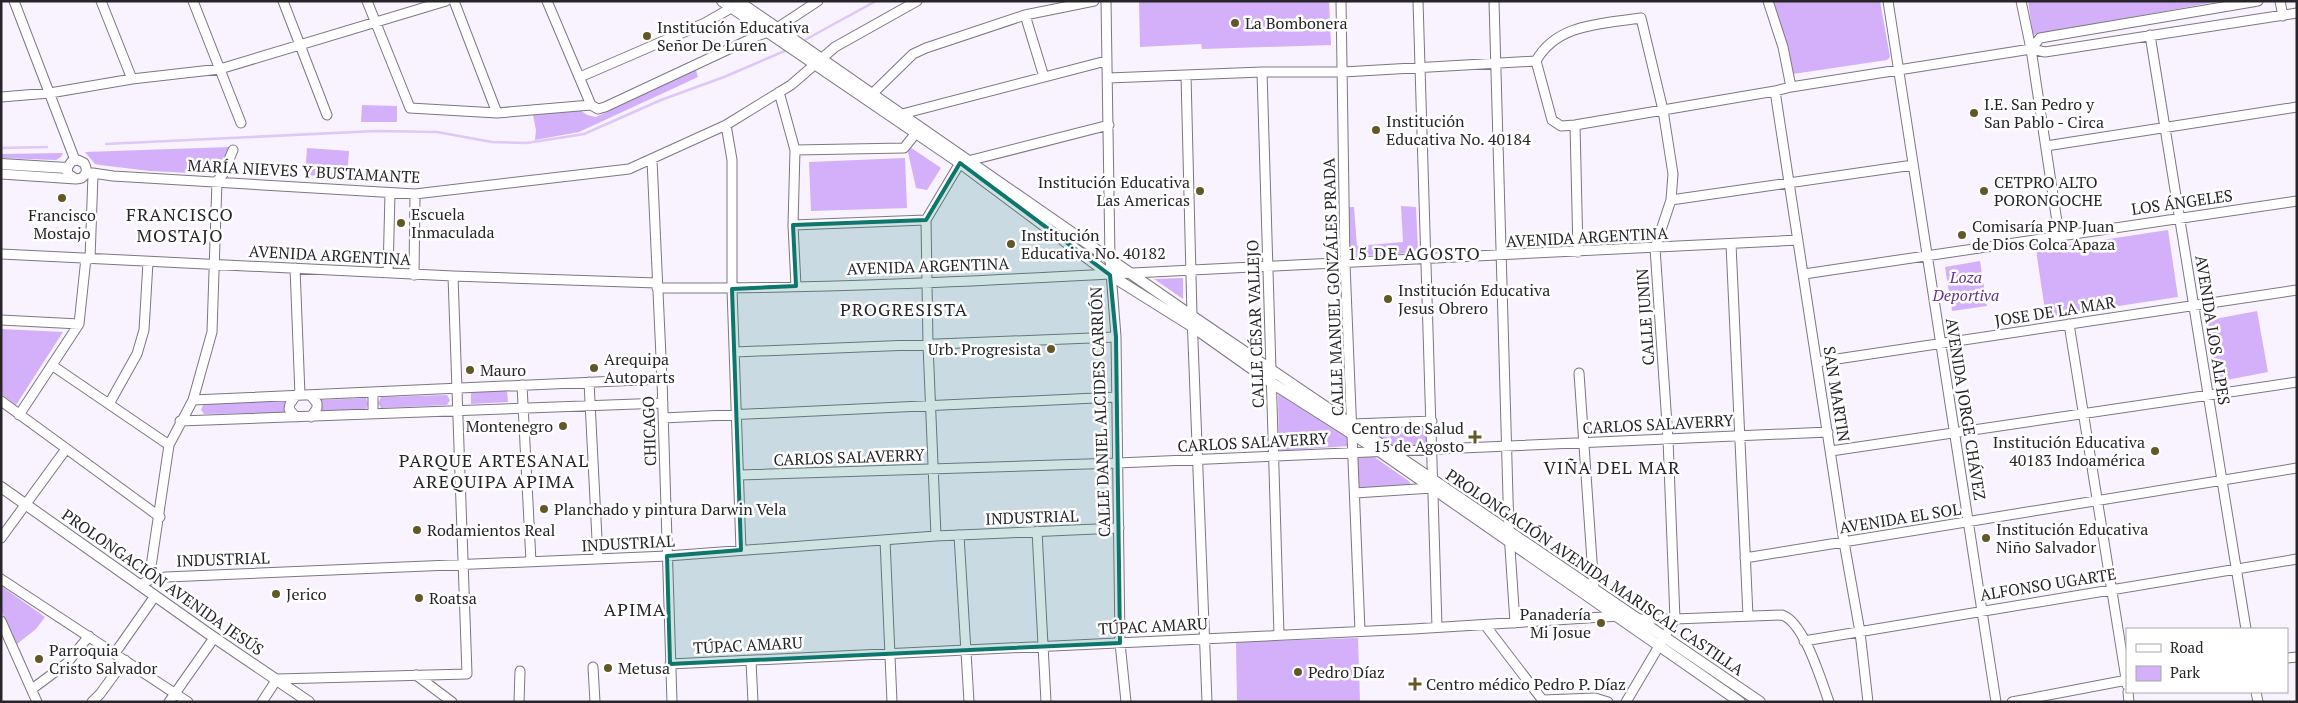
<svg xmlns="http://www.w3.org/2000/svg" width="2298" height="703" font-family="'PT Serif',serif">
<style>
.green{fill:#d3b0f9}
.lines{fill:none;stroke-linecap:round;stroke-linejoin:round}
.stream{stroke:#dec7f9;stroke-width:2.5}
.minor-casing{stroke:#7c7781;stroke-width:11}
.major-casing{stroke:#7c7781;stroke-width:12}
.minor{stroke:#fff;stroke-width:9}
.major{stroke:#fff;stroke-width:10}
.marked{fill:#0f766e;fill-opacity:0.2;stroke:#0f766e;stroke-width:4;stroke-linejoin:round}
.poi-dot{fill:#635825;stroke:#fff;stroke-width:2}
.labels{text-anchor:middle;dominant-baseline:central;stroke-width:5;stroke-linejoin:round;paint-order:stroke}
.poi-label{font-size:16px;fill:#272529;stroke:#fff;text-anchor:start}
.street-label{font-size:16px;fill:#272529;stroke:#fff}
.park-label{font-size:16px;font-style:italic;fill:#64318f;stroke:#fff}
.neighbourhood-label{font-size:18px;letter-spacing:1px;fill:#272529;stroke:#fff}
</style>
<rect width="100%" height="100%" fill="#f8f3ff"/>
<path class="green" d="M1139,1h190l2,44 -129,4 -1,-5 -61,3z
M1773,1h107l10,56 -3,3 -94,14 -5,-3z
M2028,1h193l-188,34z
M696,70l2,7 -119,55 -44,8 1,-10 -3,-15 47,-5 7,5 9,2z
M362,105l35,1v16h-36z
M230,147l-15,25 -4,2 -61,-3 -50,-6 -5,-1 -10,-12z
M910,147l31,21 -14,22 -11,-2 -8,-36z
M307,148l42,3 -2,27 -42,-3z
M63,153l-2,4 -5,3 -55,-2v-4z
M905,158l2,50 -96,3 -2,-49z
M1401,206l15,1 2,43 -2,3 -69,3 -2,-49h9l3,39 46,-4z
M2168,230l10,67 -132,20 -10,-67z
M1980,261l7,45 -35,5 -7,-44z
M1183,278v21l-29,-20z
M2257,311l11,61 -52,10 -12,-61z
M1,329l62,3 -47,73 -15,-11z
M507,390l1,12 -37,2v-13z
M1278,392l71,45 -1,9 -69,5z
M447,395l3,5 -3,5 -66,3 -3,-5 3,-6z
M366,398l2,6 -2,5 -44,2 -3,-5 2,-6z
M286,401l2,5 -2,7 -82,1 -3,-4 3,-7z
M1426,425l1,23 -35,1 -21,-16v-4z
M1373,456l37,26 -1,6 -51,1 -2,-31z
M1,586l44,31 -9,12 -19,15 -16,-34z
M1358,638l2,64h-123l-1,-60z"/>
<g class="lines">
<path class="stream" d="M803,41l73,-40
M106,144l270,-13 61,1 55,10 35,1 57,-9 77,-34 63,-23 63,-27
M1,148l46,-1"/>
<g class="minor-casing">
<path id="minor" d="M14,1l61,159
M101,1l31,78
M193,1l48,122
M283,1l44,114
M367,1l43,107 87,5 94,-8 7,4 7,-2 152,-71 17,-6 44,-29
M454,1l43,112
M547,1l44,104
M1106,1l4,258 6,78 4,306 6,59
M1341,1l4,263 15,367
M1418,1l19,626
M1494,1l15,532 6,90
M1768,1l15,46 8,40
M1888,1l108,701
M2021,1l10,48 28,186
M2280,1l3,15
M1025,15l19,62
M2150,35l96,594
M2031,49l9,-11 218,-37
M1262,72l17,563
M1186,75l6,241 15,386
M580,77l125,-54 26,-15
M1108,78l154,-6h81l193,-11
M1775,91l69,451 16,90 8,70
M779,92l16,58 -2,75 3,61
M1,97l49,-4 82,-14 88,-10 226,-68
M868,98l45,-44 13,-6 99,-33 69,-14
M902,114l204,-53
M726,125l6,35v129l9,261
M1575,125l3,127
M2046,146l251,-39
M795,150l109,-2 16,-20
M652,160l10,219 10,323
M86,172l27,4 302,18 214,-25 97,-44 65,-40 44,-38 82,-46
M1,174l75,5c9,0 13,-8 8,-16l-6,-3 -6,1 -5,7 1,6 8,5
M1671,200l242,-35
M793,225l133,-5
M1731,244l17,372
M1,254l452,22 204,7
M90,259l3,-85
M295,268l5,127
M388,273l2,-80
M1804,274l493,-73
M414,275l1,-81
M657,288c159,1 318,-7 476,-15 222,-11 444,-20 665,-33
M1,320l78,4
M2069,324l58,361
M735,352l381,-15
M1817,362l480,-72
M53,366l116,79
M1579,373l15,217 -2,3
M589,382l9,177
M522,385l9,177
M373,392v22
M310,395l7,8v5l-6,9
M193,400l469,-21
M1,401l159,116
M109,404l28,-50 7,-24 4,-68
M19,415l60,-91 7,-66
M296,417l-7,-8 1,-5 6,-9
M663,418l454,-21
M180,421l483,-18
M1352,424l80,-3
M1831,451l466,-69
M739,475l379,-12 710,-31
M1355,493l77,-5
M1037,531l9,171
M959,535l10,167
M936,536l-8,-191 -2,-125 34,-57 149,-38
M1,538l65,-89
M885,540l7,162
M1745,558l552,-90
M1,579l187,123
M149,580l20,-135 24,-45 19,-68 5,-151 6,-7 10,-24
M140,585l9,-5 17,-3 501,-21 269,-20 183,-8
M1637,619h38l107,-4c22,7 39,65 47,87
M1675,619l-7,-180 -13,-191 16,-48 2,-26 -10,-64 -22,-92c-38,6 -84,5 -105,43l16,59 9,6 14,-1 200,-34 16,-4 240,-38 14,3 252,-39
M1,621l36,81
M1485,625l59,77
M1804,641l493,-82
M115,653l40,-57
M2287,658l10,-1
M751,661l2,41
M670,664l743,-35 206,-13
M593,667l2,35
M416,675l36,27
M32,689l35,-26 22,-27
M2128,692l1,10
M2256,692l2,10
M1543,700l52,-2 13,4
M92,702l8,-8 25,-34
M169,702l45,-64
M262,702l15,-23 190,-5 -14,-398
M519,702l1,-31
M1626,702l49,-83
M2012,702l115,-22"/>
</g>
<g class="major-casing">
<path id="major" d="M722,1l238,162 150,112 83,52 79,56 107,68 361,251
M738,1l454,315 568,386
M1,164l66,4
M1,487l208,147 100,68"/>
</g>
<use href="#minor" class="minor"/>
<use href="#major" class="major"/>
</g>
<path class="marked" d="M960,163l150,112 6,62 4,306 -450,21 -3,-108 74,-6 -9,-261 64,-3 -3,-61 133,-5z"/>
<g class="poi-dot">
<circle cx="1235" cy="23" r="5"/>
<circle cx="647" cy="36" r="5"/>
<circle cx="1974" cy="113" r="5"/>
<circle cx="1376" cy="130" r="5"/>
<circle cx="1200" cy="191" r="5"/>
<circle cx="1984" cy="191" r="5"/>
<circle cx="62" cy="198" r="5"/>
<circle cx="401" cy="223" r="5"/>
<circle cx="1962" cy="235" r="5"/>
<circle cx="1011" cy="244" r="5"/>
<circle cx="1388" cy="299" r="5"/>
<circle cx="1051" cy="349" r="5"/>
<circle cx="594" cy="368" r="5"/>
<circle cx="470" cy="370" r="5"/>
<circle cx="563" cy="426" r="5"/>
<path d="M1472.5 429.5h5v5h5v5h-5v5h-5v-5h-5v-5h5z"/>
<circle cx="2155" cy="451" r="5"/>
<circle cx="544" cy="509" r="5"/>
<circle cx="417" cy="530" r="5"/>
<circle cx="1986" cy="538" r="5"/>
<circle cx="276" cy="594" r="5"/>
<circle cx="419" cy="598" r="5"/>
<circle cx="1601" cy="623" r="5"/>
<circle cx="39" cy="659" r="5"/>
<circle cx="608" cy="668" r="5"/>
<circle cx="1298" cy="672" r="5"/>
<path d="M1412.5 676.5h5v5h5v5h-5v5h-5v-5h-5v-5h5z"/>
</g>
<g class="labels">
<g class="poi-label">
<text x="1245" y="23">La Bombonera</text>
<text x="657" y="27">Institución Educativa<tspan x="657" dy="18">Señor De Luren</tspan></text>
<text x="1984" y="104">I.E. San Pedro y<tspan x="1984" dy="18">San Pablo - Circa</tspan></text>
<text x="1386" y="121">Institución<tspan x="1386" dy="18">Educativa No. 40184</tspan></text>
<text x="1190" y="182" text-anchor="end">Institución Educativa<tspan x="1190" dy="18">Las Americas</tspan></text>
<text x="1994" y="182">CETPRO ALTO<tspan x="1994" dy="18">PORONGOCHE</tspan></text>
<text x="411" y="214">Escuela<tspan x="411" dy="18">Inmaculada</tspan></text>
<text x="62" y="215" text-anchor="middle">Francisco<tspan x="62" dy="18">Mostajo</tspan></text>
<text x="1972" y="226">Comisaría PNP Juan<tspan x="1972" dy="18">de Dios Colca Apaza</tspan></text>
<text x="1021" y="235">Institución<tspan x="1021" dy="18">Educativa No. 40182</tspan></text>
<text x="1398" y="290">Institución Educativa<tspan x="1398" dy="18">Jesus Obrero</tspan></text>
<text x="1041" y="349" text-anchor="end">Urb. Progresista</text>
<text x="604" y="359">Arequipa<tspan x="604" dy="18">Autoparts</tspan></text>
<text x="480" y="370">Mauro</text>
<text x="553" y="426" text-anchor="end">Montenegro</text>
<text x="1464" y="428" text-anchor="end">Centro de Salud<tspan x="1464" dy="18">15 de Agosto</tspan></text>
<text x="2145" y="442" text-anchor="end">Institución Educativa<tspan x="2145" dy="18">40183 Indoamérica</tspan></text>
<text x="554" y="509">Planchado y pintura Darwin Vela</text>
<text x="1996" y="529">Institución Educativa<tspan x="1996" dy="18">Niño Salvador</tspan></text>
<text x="427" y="530">Rodamientos Real</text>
<text x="286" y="594">Jerico</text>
<text x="429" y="598">Roatsa</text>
<text x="1591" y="614" text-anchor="end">Panadería<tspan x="1591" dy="18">Mi Josue</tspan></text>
<text x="49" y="650">Parroquia<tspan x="49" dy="18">Cristo Salvador</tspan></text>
<text x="618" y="668">Metusa</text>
<text x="1308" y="672">Pedro Díaz</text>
<text x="1426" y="684">Centro médico Pedro P. Díaz</text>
</g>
<g class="street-label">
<text transform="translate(304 171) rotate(3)">MARÍA NIEVES Y BUSTAMANTE</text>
<text transform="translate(2182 202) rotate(-8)">LOS ÁNGELES</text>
<text transform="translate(1587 237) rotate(-3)">AVENIDA ARGENTINA</text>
<text transform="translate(330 255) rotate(3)">AVENIDA ARGENTINA</text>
<text transform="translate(928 266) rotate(-2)">AVENIDA ARGENTINA</text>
<text transform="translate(1333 287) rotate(-92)">CALLE MANUEL GONZÁLES PRADA</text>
<text transform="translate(2055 311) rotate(-9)">JOSE DE LA MAR</text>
<text transform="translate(1645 317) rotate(-94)">CALLE JUNIN</text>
<text transform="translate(1255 324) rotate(-92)">CALLE CÉSAR VALLEJO</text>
<text transform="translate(2213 330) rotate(81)">AVENIDA LOS ALPES</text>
<text transform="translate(1837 394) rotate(81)">SAN MARTIN</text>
<text transform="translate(1966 409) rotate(81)">AVENIDA JORGE CHÁVEZ</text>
<text transform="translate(1100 412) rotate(-92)">CALLE DANIEL ALCIDES CARRIÓN</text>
<text transform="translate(1658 424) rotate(-3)">CARLOS SALAVERRY</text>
<text transform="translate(649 431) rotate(-92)">CHICAGO</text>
<text transform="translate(1253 442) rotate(-3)">CARLOS SALAVERRY</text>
<text transform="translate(849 457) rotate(-2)">CARLOS SALAVERRY</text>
<text transform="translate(1032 517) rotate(-2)">INDUSTRIAL</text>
<text transform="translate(1900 518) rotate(-9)">AVENIDA EL SOL</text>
<text transform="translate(628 543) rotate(-3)">INDUSTRIAL</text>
<text transform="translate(223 559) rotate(-2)">INDUSTRIAL</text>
<text transform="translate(1595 572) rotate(34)">PROLONGACIÓN AVENIDA MARISCAL CASTILLA</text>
<text transform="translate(163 582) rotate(35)">PROLONGACIÓN AVENIDA JESÚS</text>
<text transform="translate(2048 584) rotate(-9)">ALFONSO UGARTE</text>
<text transform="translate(1153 626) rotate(-3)">TÚPAC AMARU</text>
<text transform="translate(748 645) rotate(-3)">TÚPAC AMARU</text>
</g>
<g class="park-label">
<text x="1966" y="277">Loza<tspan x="1966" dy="18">Deportiva</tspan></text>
</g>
<g class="neighbourhood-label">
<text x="180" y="214">FRANCISCO<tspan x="180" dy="21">MOSTAJO</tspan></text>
<text x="1414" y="253">15 DE AGOSTO</text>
<text x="904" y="309">PROGRESISTA</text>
<text x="494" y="460">PARQUE ARTESANAL<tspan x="494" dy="21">AREQUIPA APIMA</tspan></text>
<text x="1612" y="467">VIÑA DEL MAR</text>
<text x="635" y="609">APIMA</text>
</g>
</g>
<rect width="2298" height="703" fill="none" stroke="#272529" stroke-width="5"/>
<rect x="2126" y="628" width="162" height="65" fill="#ffffff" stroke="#a9a8a9"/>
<rect x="2136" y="644" width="25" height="8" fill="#ffffff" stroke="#a9a8a9"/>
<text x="2170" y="653" font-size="15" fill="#272529">Road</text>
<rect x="2136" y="666" width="25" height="15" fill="#d3b0f9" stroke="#a9a8a9"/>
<text x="2170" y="678" font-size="15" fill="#272529">Park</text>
</svg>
